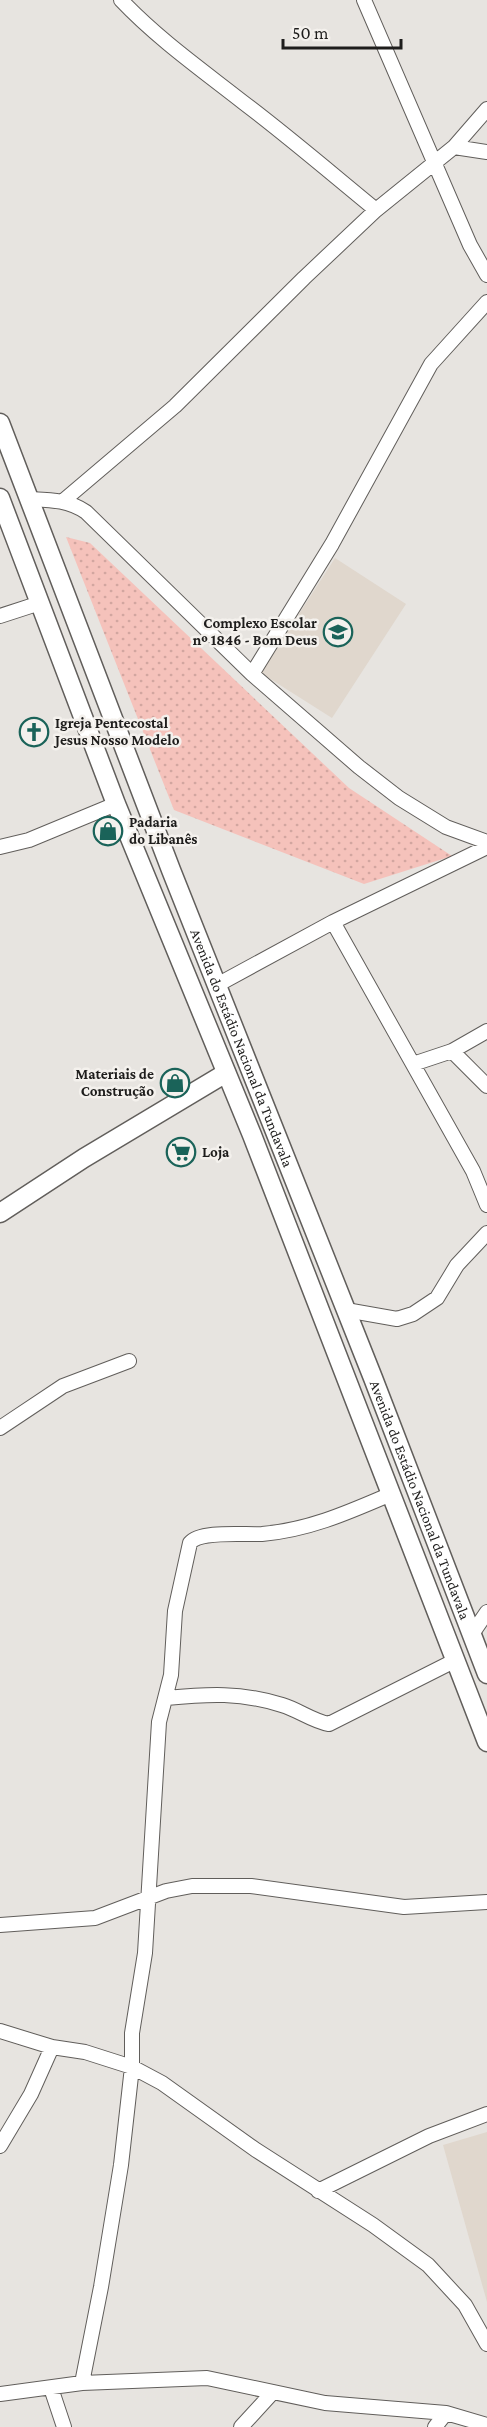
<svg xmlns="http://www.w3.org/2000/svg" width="487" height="2427" font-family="'Crimson Pro',serif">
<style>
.built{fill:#e0d7cd}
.grass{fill:url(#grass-dots)}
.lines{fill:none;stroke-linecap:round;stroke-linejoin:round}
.minor-casing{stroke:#615e5b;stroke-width:16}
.tertiary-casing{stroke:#615e5b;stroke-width:21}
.minor{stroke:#fff;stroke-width:14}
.tertiary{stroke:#fff;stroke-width:18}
.labels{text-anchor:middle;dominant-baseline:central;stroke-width:5;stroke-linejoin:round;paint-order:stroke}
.poi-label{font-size:15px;font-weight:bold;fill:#1e1d1c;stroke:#f4f1ed;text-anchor:start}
.street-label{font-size:15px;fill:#1e1d1c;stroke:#f4f1ed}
</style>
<defs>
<pattern id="grass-dots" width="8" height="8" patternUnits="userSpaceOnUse" patternTransform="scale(1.5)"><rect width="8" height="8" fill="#f5c2bb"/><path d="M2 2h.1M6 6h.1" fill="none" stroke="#d2a6a0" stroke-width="1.8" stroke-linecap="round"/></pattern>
</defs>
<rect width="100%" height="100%" fill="#e7e4e0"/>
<path class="built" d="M335,558l71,46 -74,114 -71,-45z
M487,2132v170l-44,-157z"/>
<path class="grass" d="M66,537l24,6 259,245 103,68 -88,28 -190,-74z"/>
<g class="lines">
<g class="minor-casing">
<path id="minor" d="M121,0c37,39 81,70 123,103 45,34 88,71 132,107
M364,0l106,245 17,30
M454,147l33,5
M30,499c21,1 38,1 56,13l166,162 107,93 40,31 47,29 41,15
M63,501l112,-95 129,-128 72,-68 78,-63 33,-38
M0,616l40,-13
M252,674l80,-130 99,-180 56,-62
M0,847l29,-7 87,-36
M333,922l140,249 14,34
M217,985l116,-63 154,-75
M452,1051l35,35
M413,1064l39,-13 35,-20
M346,1310l51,9 16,-5 24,-16 20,-33 30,-32
M0,1428l63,-42 66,-25
M472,1634l15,-22
M166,1698c42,-4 75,-6 116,7 17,5 30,16 47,19l127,-64
M0,1925l95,-7 71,-27 26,-5h59l153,21 83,-5
M0,2031l52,16 33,5 47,15 30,16 94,67 117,75 55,40 37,40 22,39
M0,2146l31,-52 21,-47
M318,2191l111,-55 58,-22
M82,2383l19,-96 20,-122 11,-98v-34l13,-80 14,-231 12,-47 4,-64 15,-68c10,-13 55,-8 72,-9 47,-4 87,-22 129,-40
M51,2388l13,39
M0,2394l82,-11 125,-5 118,25 121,10 41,12
M241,2427l32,-35
M435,2427l11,-14"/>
</g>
<g class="tertiary-casing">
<g id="tertiary">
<path id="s1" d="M0,423l171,447 202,508 114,296"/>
<path d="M0,498l116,306 136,331 235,607"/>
<path d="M0,1213l84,-55 142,-85"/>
</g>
</g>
<use href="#minor" class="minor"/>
<use href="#tertiary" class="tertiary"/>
</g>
<defs>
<g id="school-ring" transform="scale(1.5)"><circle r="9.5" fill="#f4f1ed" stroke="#1a6359" stroke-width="1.5"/><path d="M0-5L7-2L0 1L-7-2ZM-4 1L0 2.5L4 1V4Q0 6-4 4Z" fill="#1a6359"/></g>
<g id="church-ring" transform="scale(1.5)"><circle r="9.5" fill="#f4f1ed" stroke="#1a6359" stroke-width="1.5"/><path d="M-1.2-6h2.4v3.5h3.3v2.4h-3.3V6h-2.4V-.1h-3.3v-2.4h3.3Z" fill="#1a6359"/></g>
<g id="shop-ring" transform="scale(1.5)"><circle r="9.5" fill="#f4f1ed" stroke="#1a6359" stroke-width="1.5"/><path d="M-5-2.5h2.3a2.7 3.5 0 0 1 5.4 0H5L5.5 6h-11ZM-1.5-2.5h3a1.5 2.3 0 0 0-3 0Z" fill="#1a6359"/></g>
<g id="supermarket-ring" transform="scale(1.5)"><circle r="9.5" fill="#f4f1ed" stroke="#1a6359" stroke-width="1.5"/><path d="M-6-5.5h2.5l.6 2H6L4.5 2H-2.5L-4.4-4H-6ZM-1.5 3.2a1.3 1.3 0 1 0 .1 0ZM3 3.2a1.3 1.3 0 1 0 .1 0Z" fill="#1a6359"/></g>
</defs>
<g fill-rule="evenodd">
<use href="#school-ring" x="338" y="632"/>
<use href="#church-ring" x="34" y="732"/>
<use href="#shop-ring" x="108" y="831"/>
<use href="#shop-ring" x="175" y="1083"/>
<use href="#supermarket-ring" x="181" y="1152"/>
</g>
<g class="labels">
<g class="poi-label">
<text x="317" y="623" text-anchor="end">Complexo Escolar<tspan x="317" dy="17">nº 1846 - Bom Deus</tspan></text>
<text x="55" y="723">Igreja Pentecostal<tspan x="55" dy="17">Jesus Nosso Modelo</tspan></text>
<text x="129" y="822">Padaria<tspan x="129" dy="17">do Libanês</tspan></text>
<text x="154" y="1074" text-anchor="end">Materiais de<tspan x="154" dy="17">Construção</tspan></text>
<text x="202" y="1152">Loja</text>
</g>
<g class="street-label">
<text stroke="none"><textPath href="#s1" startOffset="670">Avenida do Estádio Nacional da Tundavala</textPath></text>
<text stroke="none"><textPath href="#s1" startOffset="1156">Avenida do Estádio Nacional da Tundavala</textPath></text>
</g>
</g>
<path d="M283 39v9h118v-9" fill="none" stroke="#1e1d1c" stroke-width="3"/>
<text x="292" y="39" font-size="18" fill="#1e1d1c" stroke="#f4f1ed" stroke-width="4.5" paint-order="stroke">50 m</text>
</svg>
